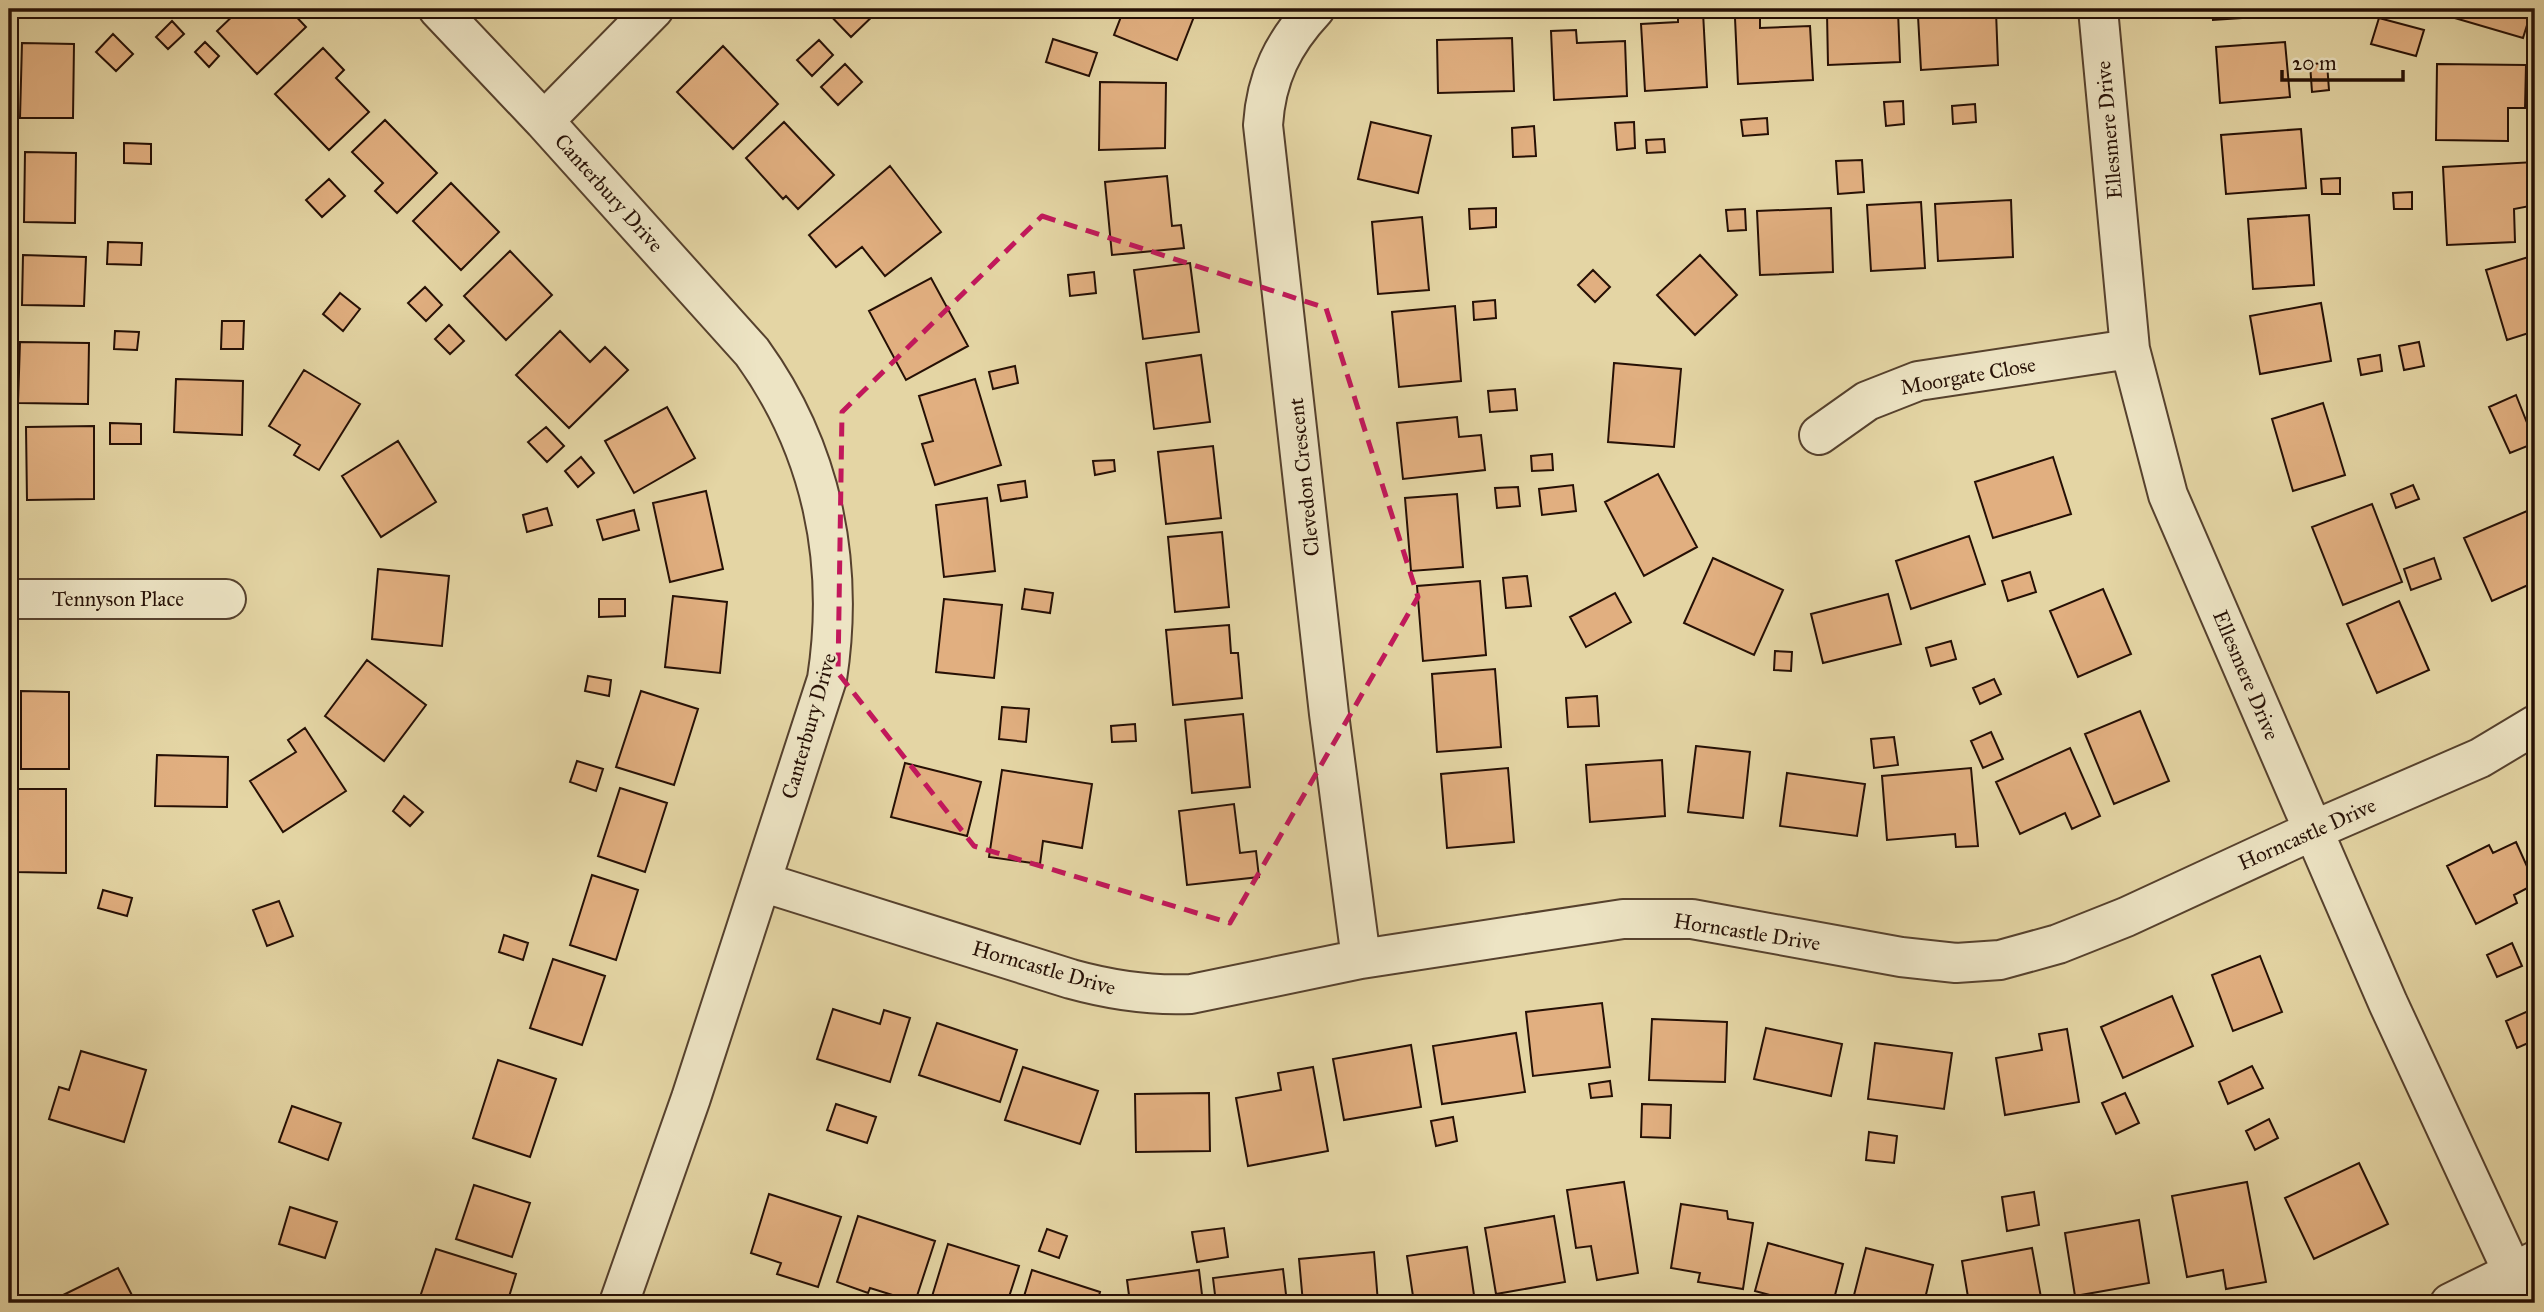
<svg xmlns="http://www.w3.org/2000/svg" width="2544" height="1312" font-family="'IM FELL Great Primer',serif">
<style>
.building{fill:#e1af80;stroke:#261005;stroke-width:2}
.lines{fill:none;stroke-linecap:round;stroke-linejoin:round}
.minor-casing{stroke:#56412d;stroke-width:42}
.minor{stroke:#ede4c4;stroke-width:38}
.marked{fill:none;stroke:#c2185b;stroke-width:5;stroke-dasharray:14 9;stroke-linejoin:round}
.labels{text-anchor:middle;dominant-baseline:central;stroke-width:5;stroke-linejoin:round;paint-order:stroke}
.street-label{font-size:21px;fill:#261005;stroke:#ede4c4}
</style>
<rect width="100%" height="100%" fill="#e4d5a4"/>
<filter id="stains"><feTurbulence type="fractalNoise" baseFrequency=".00286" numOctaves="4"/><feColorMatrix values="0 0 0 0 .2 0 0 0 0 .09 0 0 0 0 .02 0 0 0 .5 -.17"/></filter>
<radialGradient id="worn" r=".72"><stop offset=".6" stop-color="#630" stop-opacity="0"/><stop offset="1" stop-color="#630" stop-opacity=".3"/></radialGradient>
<path class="building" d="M240,9h49l17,18 -49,47 -40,-43z
M824,9h56l-29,28z
M1124,9h73l-20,51 -63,-25z
M2212,9h75l1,6 -75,5z
M2424,9h108l-9,29z
M1898,11l2,51 -72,3 -1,-52z
M1996,11l2,54 -77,5 -3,-54z
M1703,12l4,75 -62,4 -4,-67 37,-2v-9z
M1760,16v12l50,-2 3,54 -75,4 -3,-66z
M2379,18l45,12 -8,26 -45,-12z
M172,21l12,13 -16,15 -12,-12z
M1576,30l1,13 48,-2 2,55 -73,4 -3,-69z
M113,34l20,20 -17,17 -20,-19z
M1512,38l2,53 -76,2 -1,-53z
M1053,39l44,14 -8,23 -43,-14z
M819,40l14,15 -21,21 -15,-16z
M205,42l14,14 -10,11 -14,-15z
M2285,42l5,55 -70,6 -4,-56z
M22,43l52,1 -1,74h-53z
M723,46l55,58 -45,45 -56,-57z
M323,48l21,22 -8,8 33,34 -40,38 -54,-56z
M2327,63l2,27 -17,2 -2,-28z
M845,64l17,18 -24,23 -17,-18z
M2437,64l89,1 -1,43h-17v33l-72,-1z
M1100,82l66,1 -1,65 -66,2z
M1903,101l1,23 -18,2 -2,-24z
M1975,104l1,18 -23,2 -1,-18z
M1767,118l1,16 -25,2 -2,-16z
M385,120l52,53 -40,40 -22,-22 8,-8 -31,-31z
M784,122l50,53 -36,34 -12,-13 -3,3 -37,-41z
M1371,122l60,14 -13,57 -60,-14z
M1634,122l1,26 -18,2 -2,-27z
M1534,126l2,30 -23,1 -1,-29z
M2301,129l5,59 -80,6 -5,-59z
M1664,139l1,13 -18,1 -1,-13z
M124,143l27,1v20l-27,-1z
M25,152l51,1 -1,70 -51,-1z
M1862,160l2,32 -26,2 -2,-33z
M2535,162v43l-21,4 1,33 -68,3 -4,-78z
M890,166l51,66 -56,44 -23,-29 -26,20 -27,-32z
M1167,176l5,50 9,-1 3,23 -72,7 -7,-73z
M2340,178v16h-18l-1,-15z
M329,179l16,17 -23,21 -16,-17z
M451,183l48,49 -38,38 -48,-49z
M2412,192v17h-18l-1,-16z
M2011,200l2,57 -75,4 -3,-57z
M1921,202l4,66 -54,3 -4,-66z
M1496,208v19l-26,2 -1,-20z
M1831,208l2,64 -73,3 -3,-64z
M1745,209l1,21 -18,1 -2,-21z
M2309,215l5,70 -61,4 -5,-70z
M1422,217l7,73 -51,4 -6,-72z
M108,242l34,1 -1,22 -34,-1z
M510,251l42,44 -46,45 -42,-44z
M23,255l63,2 -2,49 -62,-1z
M1700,255l37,40 -42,40 -38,-40z
M2535,255v76l-28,9 -21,-70z
M1190,263l9,69 -56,7 -9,-69z
M1593,270l17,17 -15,15 -17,-17z
M1094,272l2,21 -26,3 -2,-21z
M931,278l37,68 -62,34 -37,-69z
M425,287l17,18 -16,16 -18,-18z
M340,293l20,16 -17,22 -20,-17z
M1495,300l1,18 -22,2 -1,-18z
M2321,303l10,58 -71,13 -10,-58z
M1455,306l6,75 -62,6 -7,-75z
M222,321h22l-1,28h-22z
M449,325l15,16 -14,13 -15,-15z
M115,331l24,1 -2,18 -23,-1z
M560,331l30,31 15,-15 23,23 -59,58 -53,-53z
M20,342l69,1 -1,61 -70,-1z
M2419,342l5,24 -20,4 -5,-24z
M1201,355l9,67 -56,7 -8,-66z
M2380,355l2,16 -21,4 -3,-16z
M1614,363l67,6 -7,78 -66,-5z
M1015,366l3,17 -25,6 -4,-17z
M304,370l56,34 -41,66 -25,-15 6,-10 -31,-19z
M176,379l67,2 -1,54 -68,-3z
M975,379l26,86 -66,20 -13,-41 11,-3 -14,-45z
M1515,389l2,21 -27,2 -2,-21z
M2516,395l19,48 -25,10 -21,-46z
M2323,403l22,72 -52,16 -21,-72z
M667,407l28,51 -61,35 -29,-52z
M1457,417l2,20 22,-2 4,35 -82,9 -6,-56z
M110,423l31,1v20h-31z
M94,426v73l-67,1 -1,-73z
M546,427l18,19 -17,16 -19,-20z
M398,441l38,61 -55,35 -39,-61z
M1213,446l8,72 -55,6 -8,-72z
M1552,454l1,16 -21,1 -1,-15z
M581,457l13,16 -16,14 -13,-16z
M2053,457l18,57 -78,24 -18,-56z
M1114,460l1,11 -20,4 -2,-14z
M1658,474l39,73 -53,29 -39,-74z
M1025,481l2,16 -26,4 -3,-16z
M1573,485l3,26 -34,4 -3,-26z
M2413,485l6,14 -23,9 -5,-14z
M1518,487l2,19 -23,2 -2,-20z
M706,491l17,78 -53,13 -17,-79z
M1457,494l6,73 -52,4 -6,-73z
M987,498l8,73 -51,6 -8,-72z
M2372,504l30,78 -59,23 -31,-78z
M547,508l5,17 -25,7 -4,-17z
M2534,508l1,74 -43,19 -28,-63z
M634,510l5,20 -36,10 -6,-20z
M1222,532l7,75 -54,5 -7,-75z
M1969,536l16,48 -74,25 -15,-48z
M1713,558l70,32 -29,65 -70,-32z
M2434,558l7,21 -30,11 -7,-21z
M378,569l71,7 -7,70 -70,-7z
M2030,572l6,20 -28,9 -6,-20z
M1527,576l4,30 -25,2 -3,-30z
M1480,581l6,74 -63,6 -6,-75z
M1025,589l28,4 -3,20 -28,-4z
M2103,589l28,65 -53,23 -28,-66z
M1615,593l16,29 -45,25 -16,-30z
M1888,594l13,50 -78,19 -12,-49z
M673,596l54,6 -7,71 -55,-6z
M599,599h26v17l-26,1z
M944,599l58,6 -8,73 -58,-6z
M2399,601l30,69 -52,23 -30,-69z
M1229,625l2,28h7l4,45 -69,7 -7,-75z
M1951,641l5,18 -25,7 -5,-18z
M1775,651l17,1 -1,19 -17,-1z
M367,660l59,45 -42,56 -59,-45z
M1495,669l6,78 -64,5 -5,-78z
M588,676l23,4 -2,16 -24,-5z
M1994,679l7,15 -21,10 -7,-16z
M21,691l48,1v77h-48z
M641,691l57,18 -24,76 -58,-18z
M1597,696l2,30 -31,1 -2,-29z
M1002,707l27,2 -3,33 -27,-3z
M2140,711l29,70 -55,23 -29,-70z
M1243,714l7,73 -58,6 -7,-73z
M1135,724l1,17 -24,1 -1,-16z
M305,728l41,63 -63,41 -33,-51 46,-29 -8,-12z
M1991,732l12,27 -20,9 -12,-27z
M1894,737l4,28 -24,3 -3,-29z
M1696,746l54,6 -7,66 -55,-6z
M2070,748l30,68 -28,13 -7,-16 -45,21 -24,-52z
M157,755l71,2 -1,50 -72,-1z
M1662,760l3,56 -75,6 -4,-57z
M577,761l26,8 -7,22 -26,-9z
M905,763l76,19 -14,54 -76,-19z
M1508,768l6,74 -67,6 -6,-74z
M1971,768l7,78 -22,1 -1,-13 -68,6 -5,-64z
M1002,770l90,14 -10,64 -39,-7 -3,23 -51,-7z
M1787,773l78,11 -8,52 -77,-10z
M620,788l47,15 -22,69 -47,-16z
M15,789h51v84l-51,-1z
M404,796l19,16 -13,14 -17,-15z
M1234,804l6,49 16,-2 3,26 -72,8 -8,-74z
M2535,830v20l-7,-17z
M2516,842l19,42 -21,11 3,8 -41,21 -29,-58 42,-21 4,8z
M592,875l46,15 -22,70 -46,-15z
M103,890l29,8 -5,18 -29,-8z
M279,901l14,35 -26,10 -14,-36z
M504,935l24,8 -5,17 -24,-8z
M2512,943l10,23 -25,11 -10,-22z
M2260,956l22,56 -49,19 -21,-56z
M553,959l52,17 -23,69 -52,-17z
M2172,996l21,50 -70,32 -22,-51z
M1602,1003l8,64 -77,9 -7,-64z
M2535,1008v32l-18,8 -11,-27z
M833,1009l47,15 4,-14 26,8 -20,64 -73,-23z
M1652,1019l75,3 -2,60 -76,-2z
M937,1023l80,27 -17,52 -81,-27z
M1766,1028l76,16 -11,52 -77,-17z
M2067,1029l12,73 -74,13 -9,-57 46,-8 -3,-16z
M1516,1033l9,59 -83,12 -9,-58z
M1875,1043l77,10 -8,56 -76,-10z
M1411,1045l10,62 -77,13 -11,-61z
M81,1051l65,19 -22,72 -75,-23 10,-32 10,3z
M498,1060l58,19 -26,78 -57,-19z
M2252,1066l11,22 -35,16 -9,-22z
M1023,1067l75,24 -18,53 -75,-24z
M1313,1067l15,84 -80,15 -12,-68 45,-8 -3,-17z
M1610,1081l2,15 -21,2 -2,-14z
M1209,1093l1,58 -74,1 -1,-58z
M2125,1093l14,30 -23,11 -14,-31z
M836,1104l40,13 -9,26 -40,-13z
M1642,1104l29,1 -1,33 -29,-1z
M292,1106l49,17 -13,37 -49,-18z
M1453,1117l4,24 -21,5 -5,-25z
M2269,1119l9,19 -23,12 -9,-19z
M1869,1132l28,4 -3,27 -28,-3z
M2359,1163l29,61 -74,35 -29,-61z
M1624,1182l14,91 -41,7 -6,-34 -15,2 -9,-58z
M2247,1182l19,100 -40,7 -3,-19 -36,7 -15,-81z
M474,1185l56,18 -18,54 -56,-18z
M2034,1192l5,33 -32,6 -5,-34z
M769,1194l72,23 -23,70 -41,-13 4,-11 -30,-10z
M1681,1204l46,7 1,8 25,4 -10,66 -45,-7 2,-9 -29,-5z
M290,1207l47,15 -12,36 -46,-14z
M858,1216l77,25 -20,61 -45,-14 -2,5 -31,-11z
M1554,1216l11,66 -69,12 -11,-66z
M2139,1220l10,63 -74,13 -10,-63z
M1224,1228l4,29 -31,5 -5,-30z
M1047,1229l20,7 -8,22 -20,-7z
M1768,1243l75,21 -10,39h-34l-44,-12z
M948,1244l71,22 -12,37h-77z
M1467,1247l8,55 -61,1 -7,-47z
M1866,1248l67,17 -9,38h-72z
M2032,1248l10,55h-73l-7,-42z
M436,1249l80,25 -9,29h-89z
M1374,1252l4,51h-75l-4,-44z
M118,1268l18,35h-81l-2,-3z
M1283,1269l4,34h-71l-3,-25z
M1032,1270l68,22 -3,11h-75z
M1199,1270l4,33h-73l-3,-23z"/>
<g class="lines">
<g class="minor-casing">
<path id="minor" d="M438,9l106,112 208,231c70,97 93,210 75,327l-136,419 -72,205
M1315,9c-32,34 -49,69 -52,116l66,589 32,245
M2098,9l32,340 38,146 220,508 139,300
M544,121l110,-112
M1819,435l48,-34 51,-20 212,-32
M9,599h217
M762,882l309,97c40,11 79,17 120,15l170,-35 262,-40h69l209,38 55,6 44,-3 58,-16 68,-27 188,-87 166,-72 55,-33
M2450,1303l85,-42"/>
</g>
<use href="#minor" class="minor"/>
</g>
<path class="marked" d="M1042,216l284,92 92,289 -188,326 -256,-77 -136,-173 4,-261z"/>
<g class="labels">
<g class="street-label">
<text transform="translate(2109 130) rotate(-95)">Ellesmere Drive</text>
<text transform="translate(609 193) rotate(48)">Canterbury Drive</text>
<text transform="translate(1968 376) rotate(-10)">Moorgate Close</text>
<text transform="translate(1304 477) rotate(-96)">Clevedon Crescent</text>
<text x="118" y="599">Tennyson Place</text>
<text transform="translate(2246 675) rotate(67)">Ellesmere Drive</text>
<text transform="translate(809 726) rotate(-74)">Canterbury Drive</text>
<text transform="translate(2307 834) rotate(-24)">Horncastle Drive</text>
<text transform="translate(1747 932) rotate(9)">Horncastle Drive</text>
<text transform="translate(1044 968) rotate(16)">Horncastle Drive</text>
</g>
</g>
<rect width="2544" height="1312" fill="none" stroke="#e4d5a4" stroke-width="35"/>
<rect x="10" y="10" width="2523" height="1291" fill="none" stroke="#261005" stroke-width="3.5"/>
<rect x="18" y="18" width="2509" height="1277" fill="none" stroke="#261005" stroke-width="2"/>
<path d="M2282 70v10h121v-10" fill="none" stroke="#261005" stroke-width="3.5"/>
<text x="2292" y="70" font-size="21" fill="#261005" stroke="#ede4c4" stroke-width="5" paint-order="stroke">20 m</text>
<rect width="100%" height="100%" filter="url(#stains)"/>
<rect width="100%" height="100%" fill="url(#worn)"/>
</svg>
